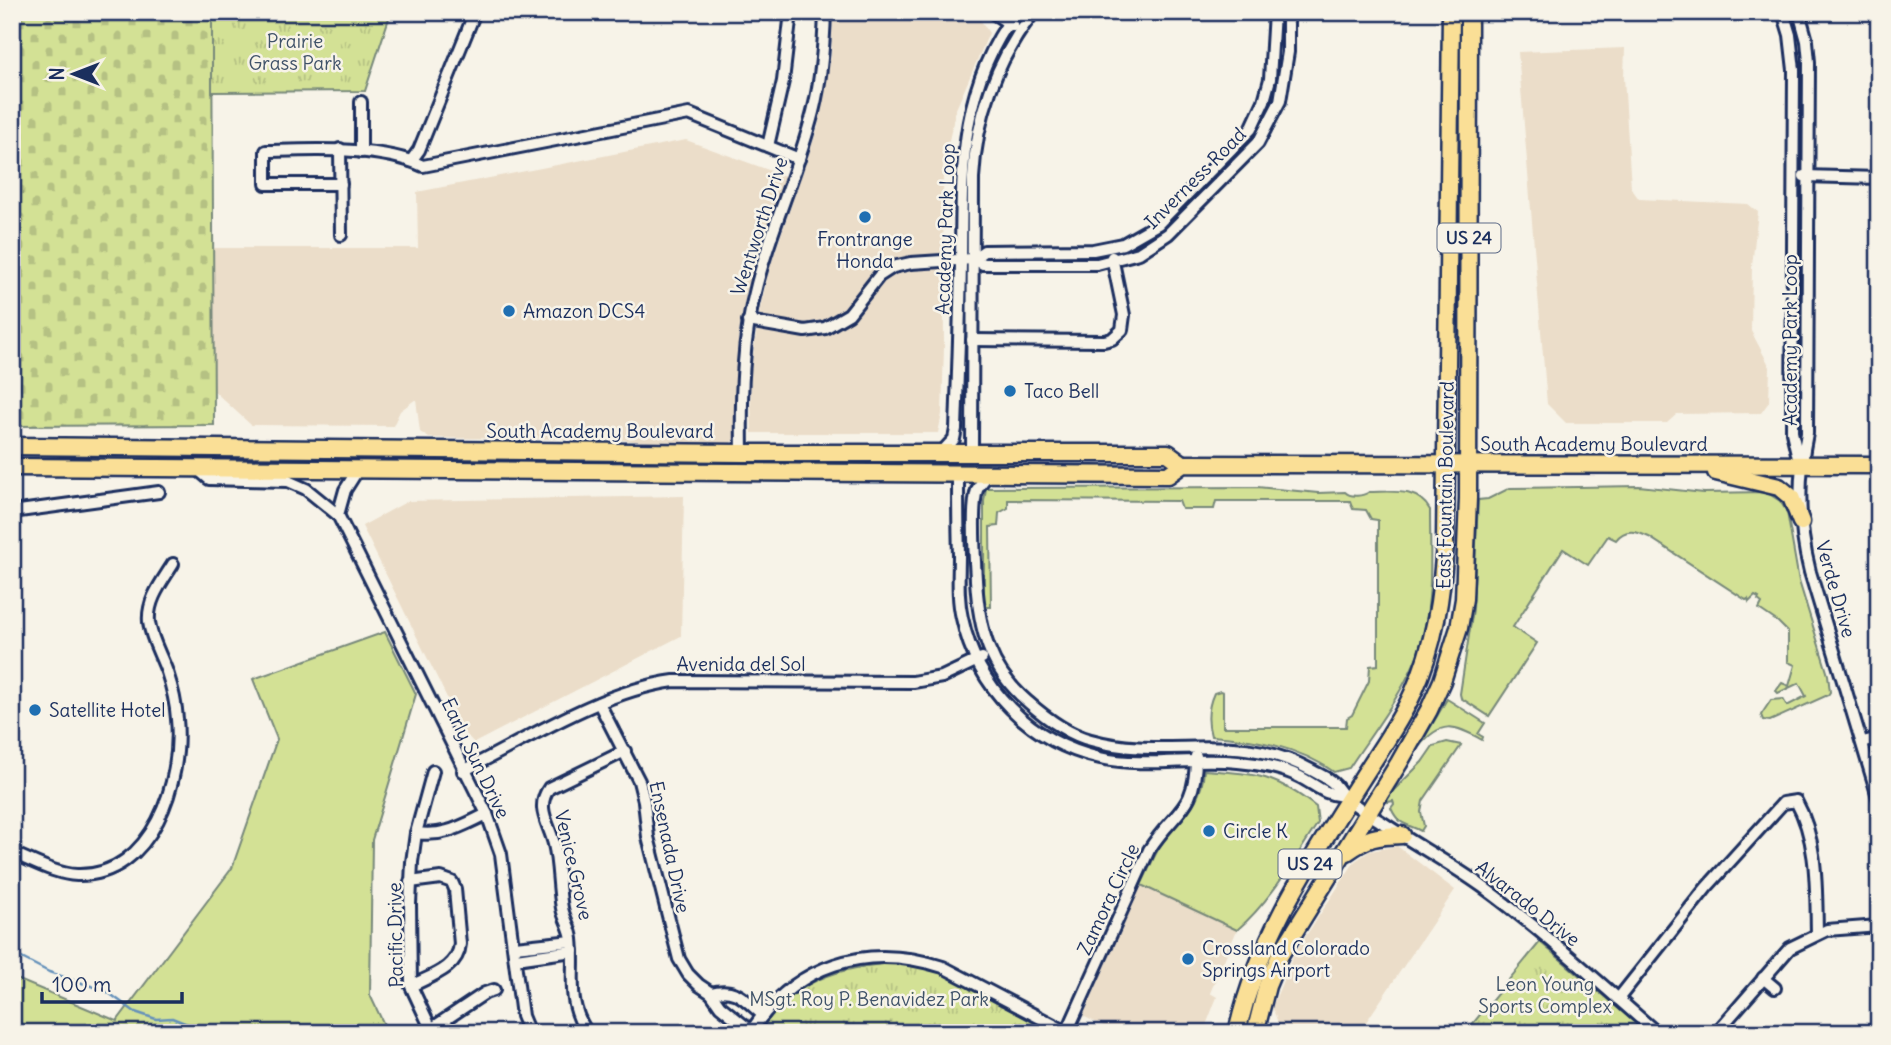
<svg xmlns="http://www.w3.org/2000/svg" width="1891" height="1045" font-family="Delius,sans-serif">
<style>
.built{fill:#ebddc9}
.green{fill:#d3e195;stroke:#77887a;stroke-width:2}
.cemetery{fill:url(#cemetery-stones);stroke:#77887a;stroke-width:2}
.park{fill:url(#park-tufts);stroke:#77887a;stroke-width:2}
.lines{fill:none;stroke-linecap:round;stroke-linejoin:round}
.stream{stroke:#6591ba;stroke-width:2.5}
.minor-casing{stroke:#1b2f5e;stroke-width:16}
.highway-casing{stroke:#1b2f5e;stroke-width:21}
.minor{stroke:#f7f3e8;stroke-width:10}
.highway{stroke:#fadf96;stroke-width:16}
.poi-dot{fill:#1f6fb2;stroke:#f7f3e8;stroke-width:2.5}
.labels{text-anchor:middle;stroke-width:5;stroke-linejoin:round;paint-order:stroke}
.shield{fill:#f7f3e8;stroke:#5d6a87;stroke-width:2}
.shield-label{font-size:18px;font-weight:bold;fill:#1b2f5e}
.park-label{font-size:19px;fill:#405369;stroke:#f7f3e8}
.street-label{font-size:19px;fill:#1b2f5e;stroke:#f7f3e8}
.poi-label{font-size:19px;fill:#1b2f5e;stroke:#f7f3e8;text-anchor:start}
</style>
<defs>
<pattern id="cemetery-stones" width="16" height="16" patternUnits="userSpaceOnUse" patternTransform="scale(1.75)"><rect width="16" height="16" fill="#d3e195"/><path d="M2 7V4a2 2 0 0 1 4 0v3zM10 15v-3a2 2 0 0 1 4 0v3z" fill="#b5c183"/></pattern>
<pattern id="park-tufts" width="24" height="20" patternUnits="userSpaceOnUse" patternTransform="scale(1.75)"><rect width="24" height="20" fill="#d3e195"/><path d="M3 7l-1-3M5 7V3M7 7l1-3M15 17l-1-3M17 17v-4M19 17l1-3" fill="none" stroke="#b5c183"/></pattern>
</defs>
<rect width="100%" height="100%" fill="#f7f3e8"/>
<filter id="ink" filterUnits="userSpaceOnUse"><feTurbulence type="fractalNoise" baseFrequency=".0143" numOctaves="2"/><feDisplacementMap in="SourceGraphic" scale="14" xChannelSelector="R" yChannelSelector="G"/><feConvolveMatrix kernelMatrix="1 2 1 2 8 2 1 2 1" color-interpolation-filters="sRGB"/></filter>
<g filter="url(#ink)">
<!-- built -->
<g class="built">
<polygon points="833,12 971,12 978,16 989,33 956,109 943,167 944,347 942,414 938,433 752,433 750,375 760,308 770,267 818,127 831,55"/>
<polygon points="1625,48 1624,77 1631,188 1639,199 1748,204 1758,212 1752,266 1751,331 1770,367 1769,402 1761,413 1677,414 1667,423 1566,423 1547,404 1518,52"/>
<polygon points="686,140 785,176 760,247 746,295 739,334 735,383 734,440 728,445 680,445 612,439 429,438 420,432 416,399 400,411 393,426 251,425 214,391 214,248 418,248 417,192"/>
<polygon points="684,496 681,636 474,743 464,732 362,526 408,501"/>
<polygon points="1397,846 1455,890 1360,1031 1282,1033 1272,1007 1294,954 1355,861 1370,851"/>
<polygon points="1141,885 1237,930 1210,993 1217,997 1203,1033 1117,1033 1083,1016"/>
</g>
<!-- green -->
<g class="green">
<path d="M1639,486l65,7 62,-1 14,9 7,11 12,69 29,94 2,17 -2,3 -58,26 -7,-1 -2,-5 10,-15 12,-1 4,7 19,-10 -7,-13 -21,10 -2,-2 6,-8 7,3 6,-21 -7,-3v-30l-10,-10 -19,-13 3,-6 -4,-3 1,-2 -4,-2 -6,6 -1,-3 -2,1 -97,-63c-13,-6 -24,-9 -33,3l-8,-4 -20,29 -25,-16 -50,78 24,16 -48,73 -28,-18 -1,-4 13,-85 5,-109 10,-1 22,-11z"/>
<path d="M1257,487l61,6 27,-1c6,6 18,4 24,0 23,0 48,-5 61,18 0,48 4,97 -12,143 -13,38 -47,81 -69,115l-15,4c-37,-26 -79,-33 -123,-36 -4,-14 -3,-30 3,-43l6,-2 3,1v35h123l1,-9 5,-3 17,-34 1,-15 8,-1v-145l-7,-1 -5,-9 -13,-1 -3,-8h-134l-2,8h-32l-3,-8 -171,-1v8l-9,5 -1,13 -8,1 1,80h-7v-106l2,-13z"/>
<polygon points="385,632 416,694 372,840 370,995 388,1033 12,1033 12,977 117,1021 232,868 277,739 253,679"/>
<path d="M1447,699l38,24 -7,11 5,3 -1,3c-28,-16 -42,-20 -63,7z"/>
<path d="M1447,742l14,3 -1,2 -37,54 -2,11 3,14 -3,5c-15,-8 -22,-5 -30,-23l3,-4 -1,-3 -5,1 -2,-4 36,-36 11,-16z"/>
<path d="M1204,770c52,4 70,4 112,37l2,16c-24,36 -47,78 -81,107l-96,-45c7,-13 12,-28 20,-40 19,-27 41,-39 43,-75z"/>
</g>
<!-- cemetery -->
<polygon class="cemetery" points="12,12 212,12 214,425 12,426"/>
<!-- park -->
<g class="park">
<polygon points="212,12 391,12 365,91 212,92"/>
<polygon points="1540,942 1647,1033 1465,1033"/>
<path d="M897,963l35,6 16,7 105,57h-297c33,-51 84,-67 141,-70z"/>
</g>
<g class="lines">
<!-- stream -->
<polyline class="stream" points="12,953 49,972 106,991 135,1012 156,1019 172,1018 210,1033"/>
<defs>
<g id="minor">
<polyline points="992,12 1013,26"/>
<polyline points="1783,12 1790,35 1794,70 1792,432 1799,462"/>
<path d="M1799,12l8,29 2,21 -2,371c-10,48 -9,92 3,139l69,228"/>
<polyline points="361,102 361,152"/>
<polyline points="768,146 783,81 791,12"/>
<polyline points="340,149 341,235"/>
<polyline points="411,161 419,150 475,12"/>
<polyline points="1804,176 1879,178"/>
<path d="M341,184h-75v-33c47,-1 114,-5 157,15l266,-52 110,45"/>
<polyline points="973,259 984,251 1093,250 1123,244 1158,224 1251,129 1264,101 1270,79 1274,12"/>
<polyline points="748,321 805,331 825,328 849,314 879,276 893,267 911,263 973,259 983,264 1097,264 1139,253 1168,234 1258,143 1280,101 1288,52 1288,12"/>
<polyline points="972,340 1104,341 1112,339 1122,330 1124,315 1112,257"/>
<path d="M972,452l1,-274c3,-60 23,-118 61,-166"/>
<path d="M742,453c-1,-57 0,-113 15,-169 15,-58 41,-113 56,-172 8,-32 11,-66 12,-100"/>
<path d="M941,453l13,-14 2,-10c2,-55 4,-111 5,-166 1,-90 -3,-174 55,-251"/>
<polyline points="196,468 209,479 288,481 306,489 338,515 487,814 501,854 522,1016 529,1033"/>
<path d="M990,473c-5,6 -10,10 -13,17 -6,18 -2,69 -1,90 3,49 13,89 52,122 18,16 39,32 63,38 77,22 144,-13 222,31 7,4 17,8 22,14 4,4 6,9 10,12 11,9 23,17 35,24 34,23 70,42 103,66 60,44 117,96 174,146"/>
<path d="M958,474c0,27 0,54 1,80 0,22 -2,43 3,64 15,70 68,124 138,140 45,10 93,-1 138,4 21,2 43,5 62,15 17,9 23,17 43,19"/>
<polyline points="12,512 159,492"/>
<polyline points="338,515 345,490 357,471"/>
<polyline points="599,703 639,781 644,801 648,837 679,959 688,974 699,985 711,993 720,1006 751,1031"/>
<polyline points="1863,742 1879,738"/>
<path d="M463,771c66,-33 139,-80 211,-90l239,1 29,-5 40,-19"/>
<path d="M416,833c29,4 45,-7 71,-19"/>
<path d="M12,853c21,8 43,21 65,22 76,2 106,-95 100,-156 -1,-16 -5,-32 -10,-47 -6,-17 -16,-33 -18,-50 -2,-22 13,-40 24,-58"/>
<path d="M410,882l31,-4 11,4 3,7 5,55c-2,25 -30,32 -49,42"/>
<polyline points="515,947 572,941"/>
<polyline points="516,959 573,951"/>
<polyline points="1763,978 1775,988"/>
<path d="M711,993c25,-7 34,7 52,22"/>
<path d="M1618,999l88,-111 77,-85 13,-2c22,39 20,88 21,132"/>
<polyline points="431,1029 485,993 494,990"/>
<path d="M1067,1032l82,-182c26,-41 47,-38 47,-94"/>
<polyline points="433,1033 411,986 410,904 412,862 416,833 433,771"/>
<path d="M587,1033c-22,-35 -11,-57 -15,-94 -1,-11 -8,-20 -10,-31 -4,-21 -3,-43 -8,-64 -5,-21 -19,-36 -5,-56l76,-37"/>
<path d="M750,1033c45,-69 116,-91 193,-66l126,66"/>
<polyline points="1716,1033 1790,948 1827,930 1879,926"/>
</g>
<g id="highway">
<polyline points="12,446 742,453 1168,453 1183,464"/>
<polyline points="12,467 1168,475 1183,464 1879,465"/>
<polyline points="1716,472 1779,487 1791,497 1801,522"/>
<path d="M1347,852c21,-15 29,-16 55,-17"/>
<path d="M1237,1033c20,-93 74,-174 124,-253 18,-29 38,-56 52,-87 22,-48 29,-99 32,-151l6,-530"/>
<polyline points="1255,1033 1267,986 1280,955 1399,763 1429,710 1442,681 1459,628 1464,599 1468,498 1469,12"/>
</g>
</defs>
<!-- minor casing -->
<use href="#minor" class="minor-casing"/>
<!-- highway casing -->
<use href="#highway" class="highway-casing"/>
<!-- minor -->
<use href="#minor" class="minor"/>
<!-- highway -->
<use href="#highway" class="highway"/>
</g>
</g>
<!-- markers -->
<g class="poi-dot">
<circle cx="865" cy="217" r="7"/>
<circle cx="509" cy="311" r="7"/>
<circle cx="1010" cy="391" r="7"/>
<circle cx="35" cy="710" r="7"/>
<circle cx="1209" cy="831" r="7"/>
<circle cx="1188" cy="959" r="7"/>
</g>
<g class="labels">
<!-- shield labels -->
<g class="shield">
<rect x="1437.5" y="223.5" width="63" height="29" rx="5"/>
<rect x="1278.5" y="849.5" width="63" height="29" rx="5"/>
</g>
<g class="shield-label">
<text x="1469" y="244">US 24</text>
<text x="1310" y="870">US 24</text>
</g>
<!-- park labels -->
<g class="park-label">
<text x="295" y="48">Prairie<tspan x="295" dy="22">Grass Park</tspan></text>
<text x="1545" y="991">Leon Young<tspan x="1545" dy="22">Sports Complex</tspan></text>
<text x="869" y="1006">MSgt. Roy P. Benavidez Park</text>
</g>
<!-- street labels -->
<g class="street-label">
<text transform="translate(1195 178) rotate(-45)" y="7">Inverness Road</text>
<text transform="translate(759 226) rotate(-72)" y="7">Wentworth Drive</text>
<text transform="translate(945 229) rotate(-88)" y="7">Academy Park Loop</text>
<text transform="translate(1790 340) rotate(-90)" y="7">Academy Park Loop</text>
<text x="600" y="438">South Academy Boulevard</text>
<text x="1594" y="451">South Academy Boulevard</text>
<text transform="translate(1445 485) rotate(-89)" y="7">East Fountain Boulevard</text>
<text transform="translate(1836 589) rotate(74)" y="7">Verde Drive</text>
<text x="741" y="671">Avenida del Sol</text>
<text transform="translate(476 758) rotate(64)" y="7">Early Sun Drive</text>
<text transform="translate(670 847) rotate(78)" y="7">Ensenada Drive</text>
<text transform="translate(574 865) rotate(77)" y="7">Venice Grove</text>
<text transform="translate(1108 899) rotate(-65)" y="7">Zamora Circle</text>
<text transform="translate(1528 903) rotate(38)" y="7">Alvarado Drive</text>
<text transform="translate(395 935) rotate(-91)" y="7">Pacific Drive</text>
</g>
<!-- poi labels -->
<g class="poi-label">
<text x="865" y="246" text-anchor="middle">Frontrange<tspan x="865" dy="22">Honda</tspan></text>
<text x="523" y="318">Amazon DCS4</text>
<text x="1024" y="398">Taco Bell</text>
<text x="49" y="717">Satellite Hotel</text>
<text x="1223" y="838">Circle K</text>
<text x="1202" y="955">Crossland Colorado<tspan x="1202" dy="22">Springs Airport</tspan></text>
</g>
</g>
<!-- margin -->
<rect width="1891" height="1045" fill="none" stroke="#f7f3e8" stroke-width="42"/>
<rect x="21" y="21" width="1849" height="1003" fill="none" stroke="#1b2f5e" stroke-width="2.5" filter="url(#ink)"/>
<!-- north arrow -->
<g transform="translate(74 74) rotate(270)" stroke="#f7f3e8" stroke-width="5" paint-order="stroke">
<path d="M0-5L12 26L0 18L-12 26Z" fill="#1b2f5e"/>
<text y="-10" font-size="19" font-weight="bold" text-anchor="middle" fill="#1b2f5e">N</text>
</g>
<!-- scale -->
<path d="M42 992v10h140v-10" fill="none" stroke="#1b2f5e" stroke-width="3.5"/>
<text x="52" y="992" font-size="21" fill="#1b2f5e" stroke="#f7f3e8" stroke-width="5" paint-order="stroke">100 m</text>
</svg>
